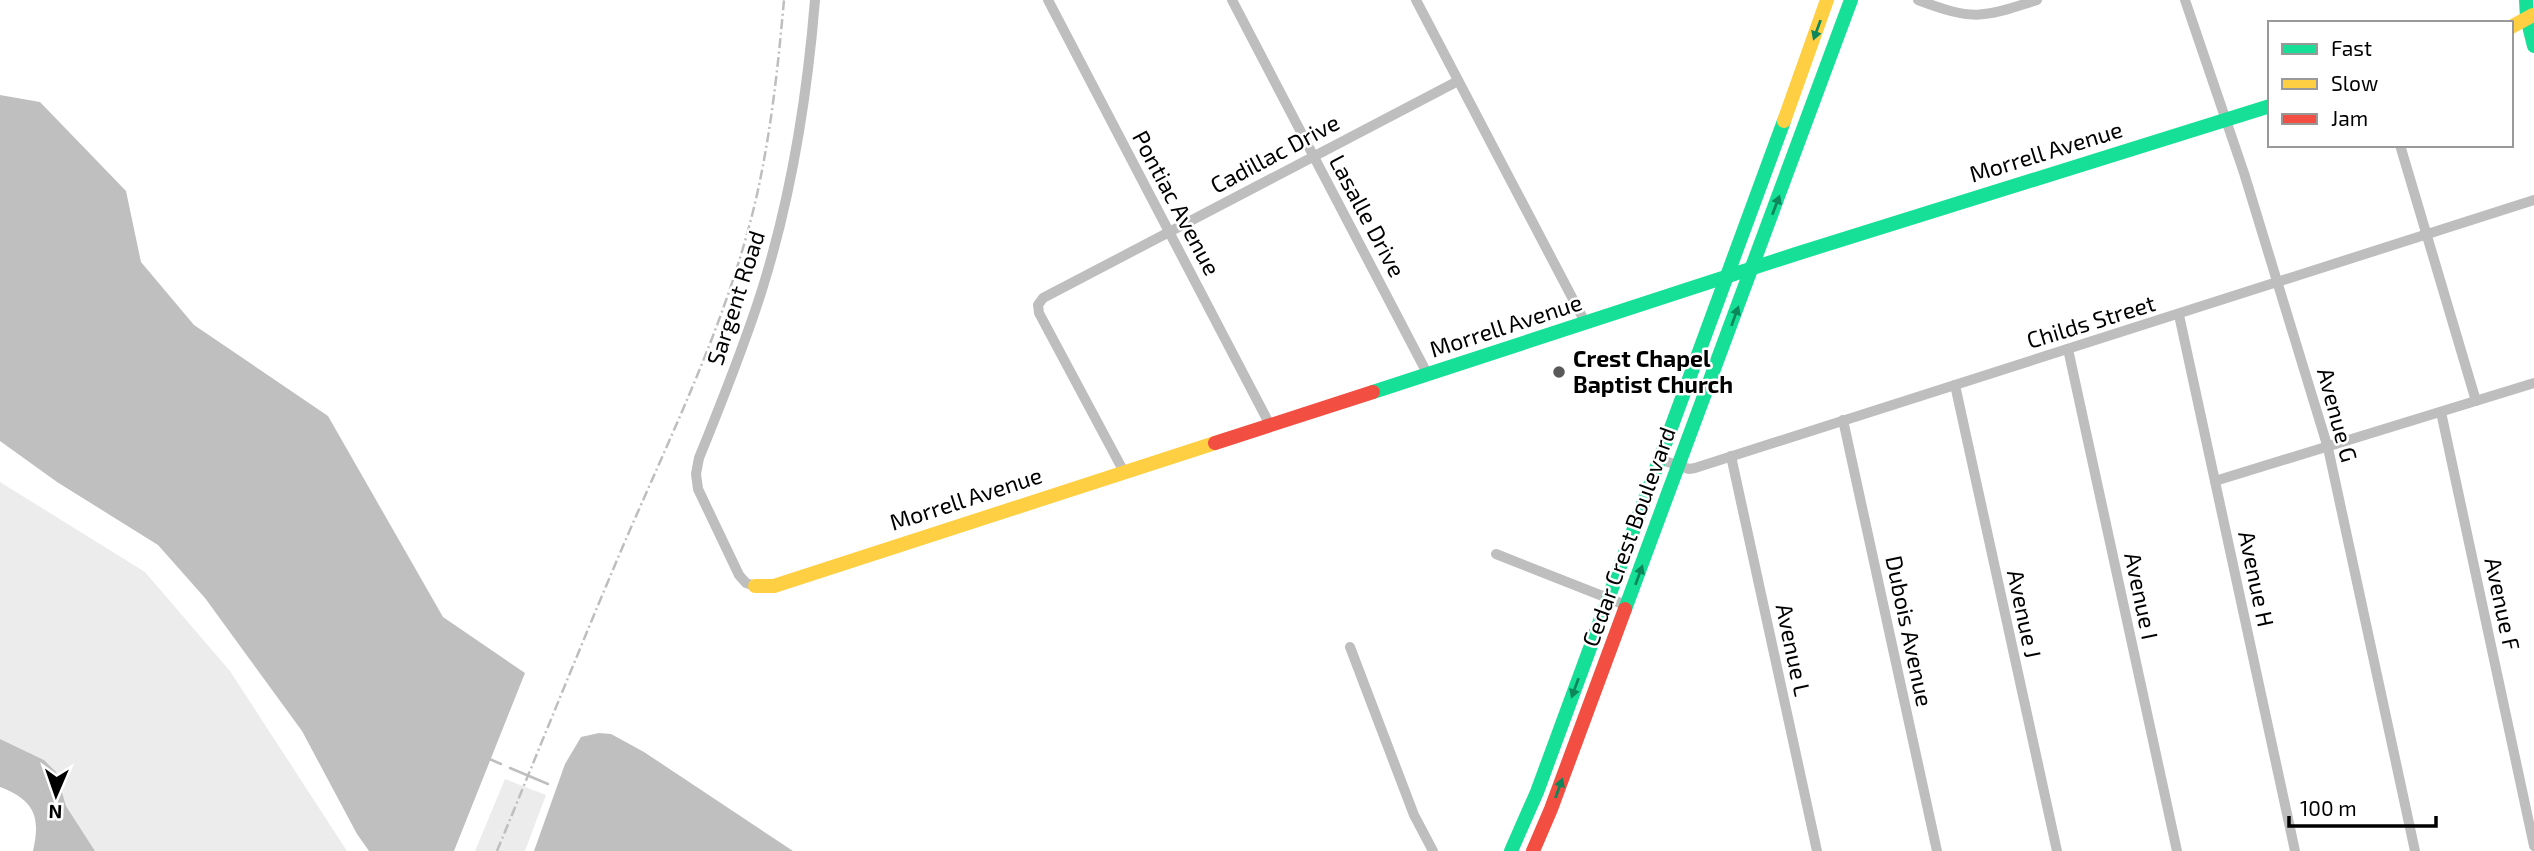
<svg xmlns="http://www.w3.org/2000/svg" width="2534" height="851" font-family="'Exo 2',sans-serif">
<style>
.green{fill:#ececec}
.water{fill:#bfbfbf}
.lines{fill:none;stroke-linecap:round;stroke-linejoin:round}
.stream{stroke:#bfbfbf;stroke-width:2.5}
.street{stroke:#bebebe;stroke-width:10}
.fast{stroke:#16e098;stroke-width:14}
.slow{stroke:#ffcf43;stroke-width:14}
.jam{stroke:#f24e42;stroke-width:14}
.rail{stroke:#bebebe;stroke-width:2.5;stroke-dasharray:10 3.5 2 3.5;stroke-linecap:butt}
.oneway{fill:#0d865b}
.poi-dot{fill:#595959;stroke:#fff;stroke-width:2.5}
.labels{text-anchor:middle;stroke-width:5;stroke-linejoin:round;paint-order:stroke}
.street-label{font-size:23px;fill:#000;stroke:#fff}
.poi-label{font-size:23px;font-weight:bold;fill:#000;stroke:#fff;text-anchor:start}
</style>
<rect width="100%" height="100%" fill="#fff"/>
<!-- green -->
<g class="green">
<polygon points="0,482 145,572 230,671 347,851 95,851 66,806 55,772 44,760 0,739"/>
<polygon points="505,779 546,795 525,851 475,851"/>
</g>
<!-- water -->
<g class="water">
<polygon points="0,95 40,102 126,191 141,262 194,325 328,416 443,617 525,673 454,851 369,851 357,834 302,731 205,598 158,545 57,482 0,441"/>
<polygon points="599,733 611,734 644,752 793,851 534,851 565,764 581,737"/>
<path d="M0,739l44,21 12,12 10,34 29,45h-62c8,-35 1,-51 -33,-64z"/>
</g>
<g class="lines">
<!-- stream -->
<g class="stream">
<polyline points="487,758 501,764"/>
<polyline points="510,768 548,784"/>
</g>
<!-- street -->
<g class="street">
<polyline points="1048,0 1270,425"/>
<polyline points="1232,0 1428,375"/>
<polyline points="1416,0 1586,324"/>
<path d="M1918,0c56,21 63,18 119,0"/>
<polyline points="2185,0 2244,173 2328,448 2415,851"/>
<polyline points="2400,145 2476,401"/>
<polyline points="2179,315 2295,851"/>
<polyline points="2068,349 2177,851"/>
<polyline points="1955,385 2057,851"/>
<polyline points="2441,412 2534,846"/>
<polyline points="1843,420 1937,851"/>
<polyline points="1731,456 1817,851"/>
<polyline points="1659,459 1689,469 1695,468 2534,200"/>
<polyline points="1124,472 1039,313 1038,305 1043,298 1458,81"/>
<polyline points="2215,481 2534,383"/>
<polyline points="1496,554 1628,606"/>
<path d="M755,586l-9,-3 -7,-8 -41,-86 -2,-15 3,-16c22,-54 44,-109 62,-165 30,-95 46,-194 54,-293"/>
<polyline points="1350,647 1414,815 1433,851"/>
</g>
<!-- fast -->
<g class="fast">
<polyline points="2526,0 2527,18 2534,46"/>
<polyline points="1373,392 1796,254 2270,106"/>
<polyline points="1625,609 1851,0"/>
<polyline points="1511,851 1537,792 1784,121"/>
</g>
<!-- slow -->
<g class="slow">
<polyline points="2511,27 2533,15"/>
<polyline points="1784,121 1827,0"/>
<polyline points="755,586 774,586 1215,443"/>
</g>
<!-- jam -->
<g class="jam">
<polyline points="1215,443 1373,392"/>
<polyline points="1533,851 1551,809 1625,609"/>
</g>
<!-- rail -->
<path class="rail" d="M497,851c41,-99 81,-199 123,-298 50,-117 107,-230 136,-354 15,-66 22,-132 28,-199"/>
</g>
<!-- one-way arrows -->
<defs><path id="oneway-solid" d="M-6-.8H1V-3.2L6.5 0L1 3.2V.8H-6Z" transform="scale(1.75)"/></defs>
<g class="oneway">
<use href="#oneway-solid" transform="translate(1817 30) rotate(110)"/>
<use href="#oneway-solid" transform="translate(1776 205) rotate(-69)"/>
<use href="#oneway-solid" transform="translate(1735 316) rotate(-70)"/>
<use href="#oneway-solid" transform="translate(1639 575) rotate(-70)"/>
<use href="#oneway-solid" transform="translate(1575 688) rotate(110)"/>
<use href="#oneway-solid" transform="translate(1559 788) rotate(-70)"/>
</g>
<!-- markers -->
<circle class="poi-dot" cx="1559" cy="372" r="7"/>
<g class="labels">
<!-- street labels -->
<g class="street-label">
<text transform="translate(2046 152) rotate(-17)" y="8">Morrell Avenue</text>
<text transform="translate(1275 154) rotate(-28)" y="8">Cadillac Drive</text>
<text transform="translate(1176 203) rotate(62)" y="8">Pontiac Avenue</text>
<text transform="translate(1367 216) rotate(62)" y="8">Lasalle Drive</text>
<text transform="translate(736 298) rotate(-72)" y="8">Sargent Road</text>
<text transform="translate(2091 322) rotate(-17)" y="8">Childs Street</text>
<text transform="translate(1506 326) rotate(-18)" y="8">Morrell Avenue</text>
<text transform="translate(2337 415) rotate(75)" y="8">Avenue G</text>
<text transform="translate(966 499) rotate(-18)" y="8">Morrell Avenue</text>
<text transform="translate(1629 537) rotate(-70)" y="8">Cedar Crest Boulevard</text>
<text transform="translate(2256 579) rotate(78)" y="8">Avenue H</text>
<text transform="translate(2141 596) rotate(78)" y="8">Avenue I</text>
<text transform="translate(2502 604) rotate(78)" y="8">Avenue F</text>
<text transform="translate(2024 614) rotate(78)" y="8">Avenue J</text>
<text transform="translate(1909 631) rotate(78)" y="8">Dubois Avenue</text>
<text transform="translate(1793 650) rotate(78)" y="8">Avenue L</text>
</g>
<!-- poi labels -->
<g class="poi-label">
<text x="1573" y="367">Crest Chapel<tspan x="1573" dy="26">Baptist Church</tspan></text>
</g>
</g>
<!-- legend -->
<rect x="2268" y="21" width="245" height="126" fill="#ffffff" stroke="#999999" stroke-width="2"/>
<rect x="2282" y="44" width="35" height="10" fill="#16e098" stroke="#999999" stroke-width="2"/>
<text x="2331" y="56" font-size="21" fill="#000000">Fast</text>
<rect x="2282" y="79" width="35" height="10" fill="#ffcf43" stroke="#999999" stroke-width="2"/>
<text x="2331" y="91" font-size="21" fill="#000000">Slow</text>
<rect x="2282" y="114" width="35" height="10" fill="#f24e42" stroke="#999999" stroke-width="2"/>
<text x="2331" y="126" font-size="21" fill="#000000">Jam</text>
<!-- north arrow -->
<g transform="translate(56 795) rotate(182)" stroke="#ffffff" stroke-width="5" paint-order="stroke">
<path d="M0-5L12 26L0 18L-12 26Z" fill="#000000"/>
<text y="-10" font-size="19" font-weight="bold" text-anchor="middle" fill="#000000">N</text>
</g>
<!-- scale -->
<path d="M2289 816v10h147v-10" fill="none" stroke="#000000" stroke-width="3.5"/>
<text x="2300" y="816" font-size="21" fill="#000000" stroke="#ffffff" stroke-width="5" paint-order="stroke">100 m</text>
</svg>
